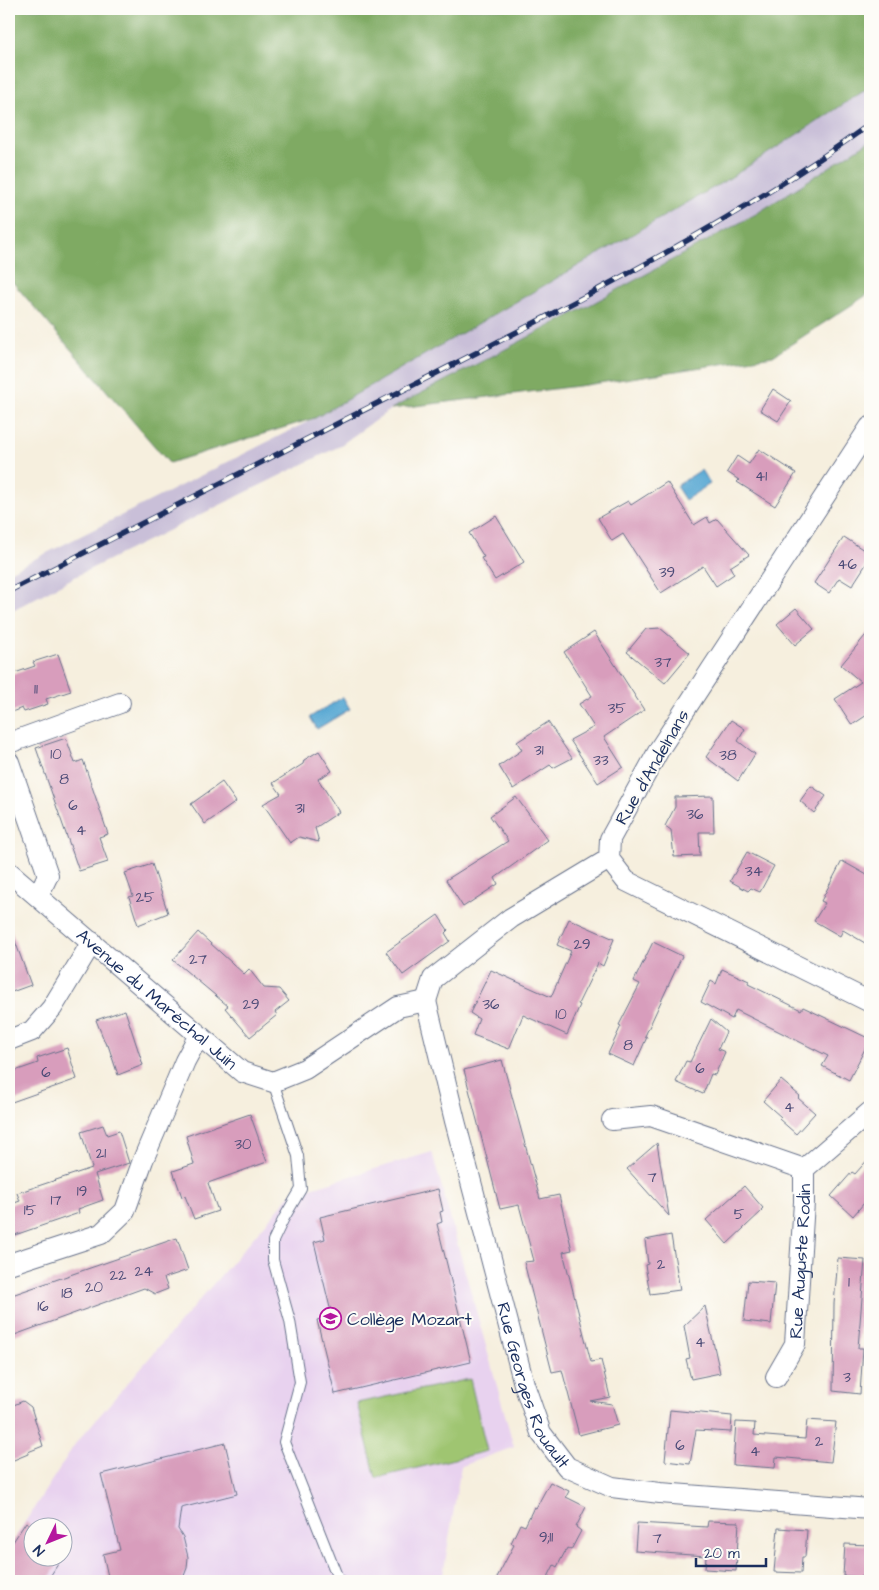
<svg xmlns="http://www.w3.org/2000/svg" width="879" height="1590" font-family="'Architects Daughter',sans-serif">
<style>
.built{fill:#e8d2ef;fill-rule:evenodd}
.industrial{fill:#c9bfd8}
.green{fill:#9fc571;stroke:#5d7a68}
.forest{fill:#7faa63;stroke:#4d6c60}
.water{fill:#59a8d3;stroke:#3a6c98}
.building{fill:#d89dbc}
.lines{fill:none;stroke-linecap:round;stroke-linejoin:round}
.service-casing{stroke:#68728b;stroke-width:12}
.minor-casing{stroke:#68728b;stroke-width:22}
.service{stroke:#fff;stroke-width:10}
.minor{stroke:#fff;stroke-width:20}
.rail-casing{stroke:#1b2f5e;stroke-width:5.5}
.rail{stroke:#fdfcf7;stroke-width:4;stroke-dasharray:11;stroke-linecap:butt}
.labels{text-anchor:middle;stroke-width:4;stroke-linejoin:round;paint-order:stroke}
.number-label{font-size:15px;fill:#4a4a76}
.street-label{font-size:18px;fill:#1b2f5e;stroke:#fdfcf7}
.poi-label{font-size:18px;fill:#1b2f5e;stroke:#fdfcf7;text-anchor:start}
</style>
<rect width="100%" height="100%" fill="#fdfcf7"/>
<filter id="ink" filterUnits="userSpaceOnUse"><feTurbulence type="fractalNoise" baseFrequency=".02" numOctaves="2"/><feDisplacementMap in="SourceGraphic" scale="10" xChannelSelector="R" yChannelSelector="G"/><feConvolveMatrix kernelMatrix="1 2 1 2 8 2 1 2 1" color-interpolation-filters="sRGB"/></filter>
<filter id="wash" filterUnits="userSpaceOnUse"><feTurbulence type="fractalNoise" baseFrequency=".0096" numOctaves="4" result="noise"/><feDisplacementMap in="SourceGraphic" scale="20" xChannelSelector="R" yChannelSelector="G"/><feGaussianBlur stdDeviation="1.12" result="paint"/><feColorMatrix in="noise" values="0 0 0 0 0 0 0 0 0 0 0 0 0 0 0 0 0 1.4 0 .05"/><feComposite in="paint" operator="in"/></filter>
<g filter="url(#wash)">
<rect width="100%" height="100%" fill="#f6efde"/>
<!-- built -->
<path class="built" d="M432,1152l82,295 -53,19 -19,115h-433v-34l66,-103 216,-250zM32,1528h30v30h-30z"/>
<!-- industrial -->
<polygon class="industrial" points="870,87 870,141 756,214 588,306 391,409 338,447 86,571 9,612 9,572 315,418 730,178"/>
<!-- green -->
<polygon class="green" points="470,1379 487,1451 376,1478 357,1403"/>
<!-- forest -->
<g class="forest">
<polygon points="9,9 870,9 870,87 730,178 315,418 169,463 9,278"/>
<polygon points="870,141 870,293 773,356 586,385 391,409 588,306 756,214"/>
</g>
<!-- water -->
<g class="water">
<polygon points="701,470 710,484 685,500 676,486"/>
<polygon points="343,697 350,709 317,729 310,717"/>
</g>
<g id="blocks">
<!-- building -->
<g class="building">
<polygon points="773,389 791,401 778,421 760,410"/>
<polygon points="759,449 796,473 775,506 737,482 739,480 727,472 737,456 749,464"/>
<polygon points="667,482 694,525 707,517 710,523 717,519 749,555 730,567 734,574 716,586 703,566 661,593 623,534 612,541 598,518 628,501 631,505"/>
<polygon points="496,516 524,562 495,580 481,558 484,557 469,533"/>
<polygon points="844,537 870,554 870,558 852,586 839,578 829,593 814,583"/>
<polygon points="796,608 814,629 795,645 777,624"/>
<polygon points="660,628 690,653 665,683 627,652 646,629"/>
<polygon points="870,630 870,713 852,725 835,699 861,682 841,665"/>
<polygon points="594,632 644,710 604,737 623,767 598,783 570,740 594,727 579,704 592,696 564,652"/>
<polygon points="58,654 71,691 46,699 48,704 24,712 22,708 9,713 9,675 35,666 33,662"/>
<polygon points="731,720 745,729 738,741 755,754 738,781 706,757"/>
<polygon points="548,722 572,758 553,768 550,765 513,789 499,766 522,750 517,742"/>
<polygon points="66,738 75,763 83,760 108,834 99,837 108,862 79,871 36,748"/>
<polygon points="319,751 332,771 318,779 339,812 315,828 319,842 299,837 290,843 263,804 281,794 273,783 303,764 304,760"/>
<polygon points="222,782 236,802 205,824 191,804"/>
<polygon points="811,786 826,796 814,813 800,801"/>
<polygon points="713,796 714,832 699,832 700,856 674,857 671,830 665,826 675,807 675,797"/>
<polygon points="516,797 548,840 495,878 498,884 463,907 446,880 508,841 490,816"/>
<polygon points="747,852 774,866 760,892 751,888 748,891 730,881"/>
<polygon points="842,861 867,875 870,885 870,946 843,930 840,936 814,921 825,903 821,901"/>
<polygon points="152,864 168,913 138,925 129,897 133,896 125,873"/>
<polygon points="438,915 448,930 445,933 450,941 403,975 386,952"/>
<polygon points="569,919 614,939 603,966 598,963 578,1004 580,1005 567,1035 523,1015 509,1049 473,1035 479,1019 470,1013 491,970 551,997 571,951 557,945"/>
<polygon points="9,930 11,930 31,985 9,993"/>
<polygon points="198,932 244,974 249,969 264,988 279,989 289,1001 275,1012 277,1015 250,1037 225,1008 228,1006 173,960"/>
<polygon points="653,942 682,956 645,1036 647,1037 634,1066 608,1054 621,1026 619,1025 640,984 634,981"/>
<polygon points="722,969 749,981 748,984 801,1010 803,1007 870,1039 849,1080 822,1066 828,1056 736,1010 732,1019 701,1002 711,981 716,984"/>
<polygon points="125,1010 143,1065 118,1075 108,1045 106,1045 96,1020"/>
<polygon points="711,1019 726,1032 718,1049 725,1052 715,1075 711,1074 703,1094 676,1082 686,1061 690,1062"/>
<polygon points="67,1048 77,1079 9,1103 9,1073 38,1063 37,1058"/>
<polygon points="502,1060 540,1199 559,1195 572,1250 563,1252 591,1362 601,1360 610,1397 590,1401 612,1404 618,1425 579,1435 562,1370 552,1372 524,1262 534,1261 519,1205 500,1209 464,1070"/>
<polygon points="781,1080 800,1096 798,1098 815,1113 796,1134 779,1119 781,1117 763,1101"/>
<polygon points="250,1114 267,1162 208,1183 218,1211 194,1219 185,1196 182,1197 173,1171 194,1164 186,1136"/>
<polygon points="103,1125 107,1135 119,1131 129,1163 95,1174 103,1200 78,1209 79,1213 9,1237 9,1205 20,1201 17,1193 92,1168 81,1132"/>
<polygon points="657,1143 669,1216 627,1169"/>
<polygon points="870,1157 870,1196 853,1216 831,1196 852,1172 855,1174"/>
<polygon points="744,1186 763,1208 761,1210 762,1211 727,1244 706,1220"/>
<polygon points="438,1189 443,1211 440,1212 442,1222 437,1224 471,1362 335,1394 317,1320 332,1316 314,1242 325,1239 320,1217"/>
<polygon points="671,1235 680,1290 650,1294 645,1265 648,1264 645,1240"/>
<polygon points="177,1238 188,1270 164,1278 168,1289 155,1294 144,1288 9,1337 9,1296"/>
<polygon points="838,1258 865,1260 858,1348 863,1348 860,1394 833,1391 834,1304"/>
<polygon points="748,1281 775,1283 771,1324 744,1321"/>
<polygon points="705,1306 720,1373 691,1379 686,1359 690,1358 684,1326"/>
<polygon points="23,1401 31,1407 43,1446 28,1452 28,1454 9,1462 9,1407"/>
<polygon points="670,1410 732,1416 731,1432 696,1430 690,1464 665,1461"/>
<polygon points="807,1420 836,1422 831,1462 776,1457 775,1468 733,1465 736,1422 755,1423 754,1435 805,1439"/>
<polygon points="225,1443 237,1494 181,1508 178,1529 183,1537 188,1557 187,1568 182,1581 109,1581 103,1554 120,1550 101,1474"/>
<polygon points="550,1482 569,1491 566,1497 586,1507 576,1527 581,1531 571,1550 567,1548 557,1567 554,1565 546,1581 495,1581 514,1545 511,1543 520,1524 525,1526 534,1507 536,1508"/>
<polygon points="708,1521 739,1522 736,1571 705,1569 706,1556 635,1551 637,1523 707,1527"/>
<polygon points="26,1522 34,1528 32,1528 32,1558 62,1558 47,1581 16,1581 9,1576 9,1548"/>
<polygon points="778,1528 807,1530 805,1557 802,1557 801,1573 774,1572"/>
<polygon points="845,1544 870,1545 870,1577 843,1576"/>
</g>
</g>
</g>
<g filter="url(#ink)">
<use href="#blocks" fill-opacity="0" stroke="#68728b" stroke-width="1"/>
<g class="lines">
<defs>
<polyline id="service" points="273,1082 298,1156 301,1189 284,1218 273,1241 273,1260 290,1321 300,1382 284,1442 339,1581"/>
<g id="minor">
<polyline points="870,427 660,748 610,839 609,859 626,881 870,1002"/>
<polyline points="9,743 120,703"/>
<polyline points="9,762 48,875 38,896"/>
<path id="s1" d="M9,872l233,200 31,10 32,-13 93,-62 28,-6"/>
<path id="s2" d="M426,1001l29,120 69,263 17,49 26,34 45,20 48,6 210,16"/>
<polyline points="426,1001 433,979 511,918 609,859"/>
<polyline points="9,1040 32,1031 52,1008 92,942"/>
<polyline points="612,1120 651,1116 804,1169 870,1112"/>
<polyline points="9,1264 101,1234 125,1211 143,1160 185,1061 199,1035"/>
<path id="s3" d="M776,1377l19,-33 9,-142v-33"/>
</g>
</defs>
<!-- service casing -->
<use href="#service" class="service-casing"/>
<!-- minor casing -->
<use href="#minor" class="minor-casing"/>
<!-- service -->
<use href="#service" class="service"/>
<!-- minor -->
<use href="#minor" class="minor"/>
<defs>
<path id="rail" d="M9,591c136,-69 272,-139 408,-208 155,-79 312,-157 453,-259"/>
</defs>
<!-- rail casing -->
<use href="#rail" class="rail-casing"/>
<!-- rail -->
<use href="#rail" class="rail"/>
</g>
</g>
<!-- icons -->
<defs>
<symbol id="school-ring" viewBox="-11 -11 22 22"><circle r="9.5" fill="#fdfcf7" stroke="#b5179e" stroke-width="1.5"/><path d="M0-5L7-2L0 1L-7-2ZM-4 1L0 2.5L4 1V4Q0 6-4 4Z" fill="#b5179e"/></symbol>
</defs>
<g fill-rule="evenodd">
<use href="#school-ring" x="318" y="1306" width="25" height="25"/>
</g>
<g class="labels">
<!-- number labels -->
<g class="number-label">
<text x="761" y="481">41</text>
<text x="847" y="569">46</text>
<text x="667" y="577">39</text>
<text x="663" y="667">37</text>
<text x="36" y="694">11</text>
<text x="617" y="713">35</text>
<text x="539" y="755">31</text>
<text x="56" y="759">10</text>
<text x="728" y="760">38</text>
<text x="601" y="765">33</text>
<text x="64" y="784">8</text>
<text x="73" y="810">6</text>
<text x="300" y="813">31</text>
<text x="695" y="819">36</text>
<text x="81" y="835">4</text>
<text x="754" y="876">34</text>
<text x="145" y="902">25</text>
<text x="582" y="949">29</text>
<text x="198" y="964">27</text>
<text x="251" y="1009">29</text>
<text x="491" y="1009">36</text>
<text x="561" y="1019">10</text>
<text x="628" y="1050">8</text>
<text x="700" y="1073">6</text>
<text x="46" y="1077">6</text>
<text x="789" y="1112">4</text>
<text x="243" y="1149">30</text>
<text x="101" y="1158">21</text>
<text x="652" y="1182">7</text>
<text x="82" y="1196">19</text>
<text x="56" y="1205">17</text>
<text x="30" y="1215">15</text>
<text x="739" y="1219">5</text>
<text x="661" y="1269">2</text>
<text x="144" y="1276">24</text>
<text x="118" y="1280">22</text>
<text x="849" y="1287">1</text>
<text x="94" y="1292">20</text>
<text x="67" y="1298">18</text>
<text x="43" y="1311">16</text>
<text x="700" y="1347">4</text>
<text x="847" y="1382">3</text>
<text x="819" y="1446">2</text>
<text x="680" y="1450">6</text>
<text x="755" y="1456">4</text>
<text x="546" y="1542">9;11</text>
<text x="657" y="1543">7</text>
</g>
<!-- street labels -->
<g class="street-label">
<text transform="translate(652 767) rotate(-60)" y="6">Rue d'Andelnans</text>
<text dy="6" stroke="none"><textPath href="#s1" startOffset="195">Avenue du Maréchal Juin</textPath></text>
<text dy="6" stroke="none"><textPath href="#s3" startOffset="121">Rue Auguste Rodin</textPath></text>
<text dy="6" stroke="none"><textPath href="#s2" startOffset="400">Rue Georges Rouault</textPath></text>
</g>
<!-- poi labels -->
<g class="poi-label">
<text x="347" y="1325">Collège Mozart</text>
</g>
</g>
<!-- margin -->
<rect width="879" height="1590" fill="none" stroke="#fdfcf7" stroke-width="30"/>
<!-- north arrow -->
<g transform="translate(48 1542) rotate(227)"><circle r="24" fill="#fdfcf7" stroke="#a3aaba"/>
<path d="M0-4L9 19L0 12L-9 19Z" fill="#b5179e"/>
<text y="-8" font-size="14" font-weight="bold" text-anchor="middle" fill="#1b2f5e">N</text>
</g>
<!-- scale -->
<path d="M696 1558v8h70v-8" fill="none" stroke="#1b2f5e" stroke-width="2.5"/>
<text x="704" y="1558" font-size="15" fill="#1b2f5e" stroke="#fdfcf7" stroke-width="4" paint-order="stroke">20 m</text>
</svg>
